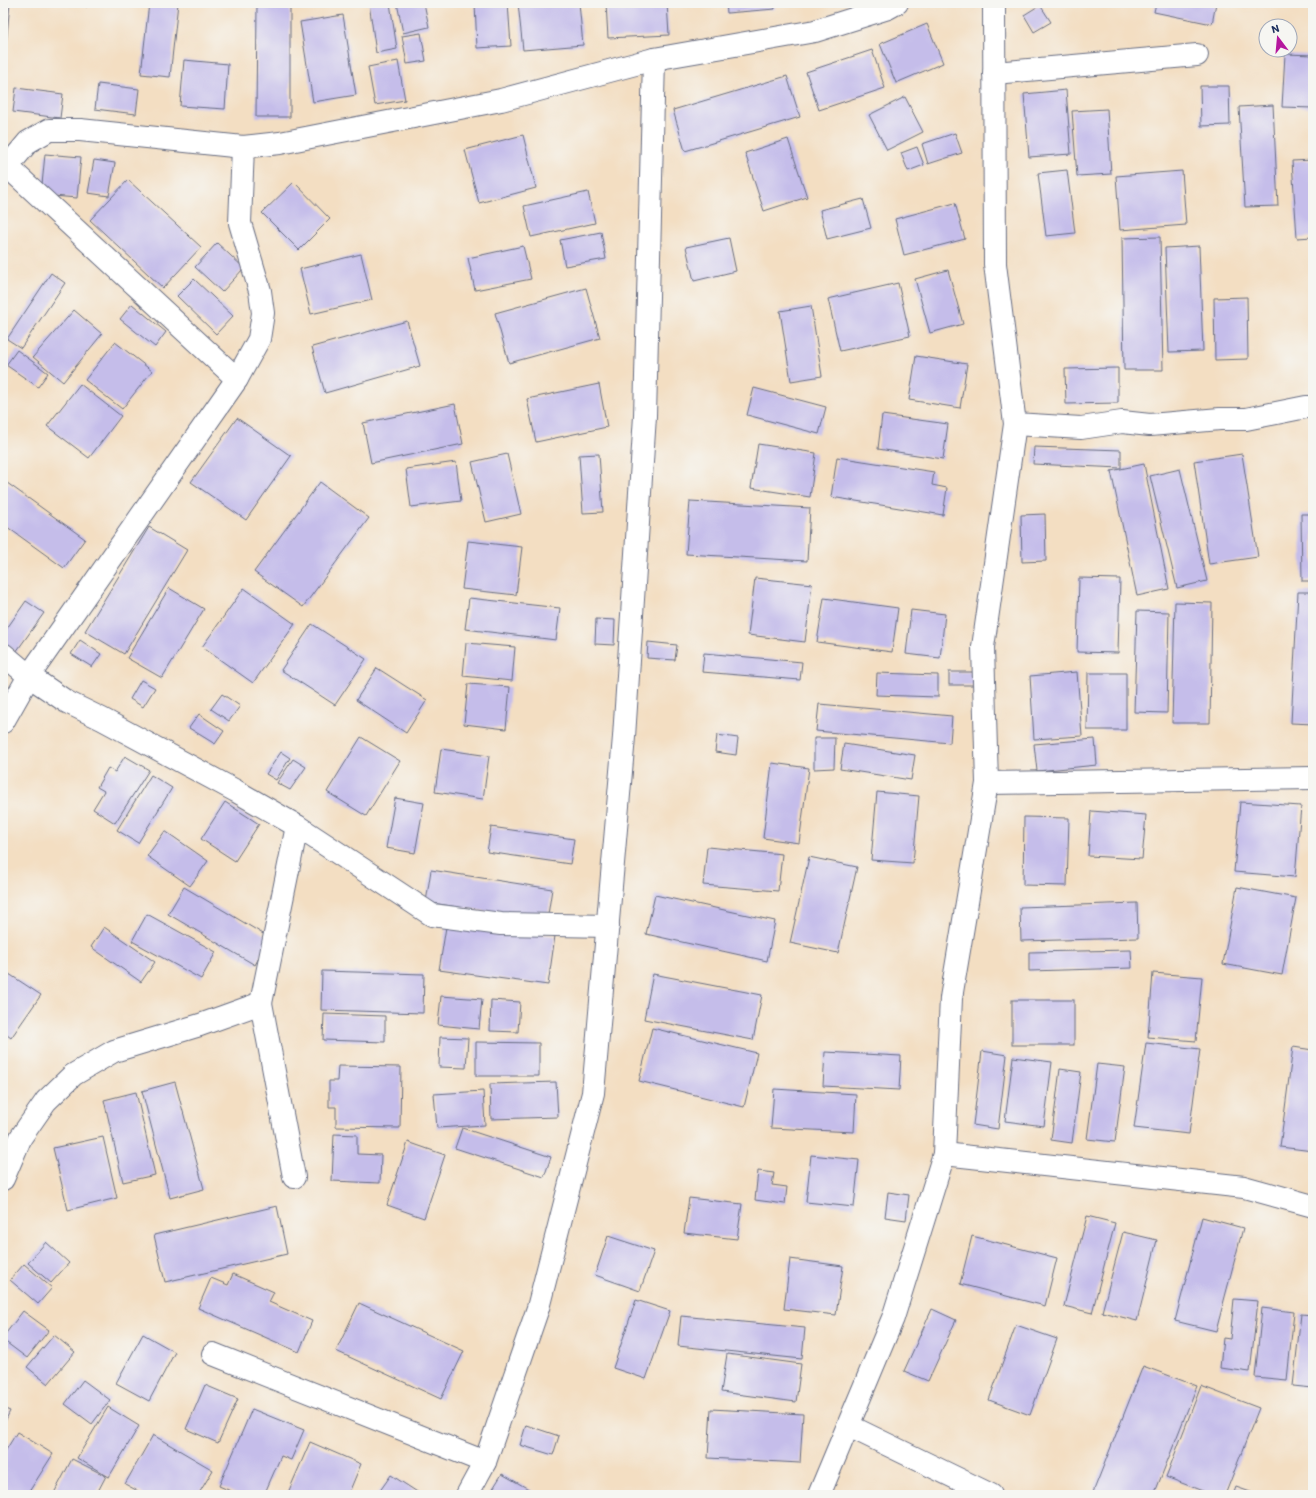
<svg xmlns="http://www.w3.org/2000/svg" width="1316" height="1498" font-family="Itim,sans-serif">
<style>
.building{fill:#c5bdea}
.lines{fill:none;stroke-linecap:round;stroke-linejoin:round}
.minor-casing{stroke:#676c81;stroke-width:24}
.minor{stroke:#fff;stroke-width:22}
</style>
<rect width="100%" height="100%" fill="#f6f6f2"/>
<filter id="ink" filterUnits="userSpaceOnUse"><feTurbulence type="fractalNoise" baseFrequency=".025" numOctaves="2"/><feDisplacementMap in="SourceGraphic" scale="8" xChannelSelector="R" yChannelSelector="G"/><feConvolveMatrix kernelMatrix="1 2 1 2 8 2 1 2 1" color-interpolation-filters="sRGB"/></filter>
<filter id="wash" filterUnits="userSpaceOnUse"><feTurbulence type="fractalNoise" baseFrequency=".012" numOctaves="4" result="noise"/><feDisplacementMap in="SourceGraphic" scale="16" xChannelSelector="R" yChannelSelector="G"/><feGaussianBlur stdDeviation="0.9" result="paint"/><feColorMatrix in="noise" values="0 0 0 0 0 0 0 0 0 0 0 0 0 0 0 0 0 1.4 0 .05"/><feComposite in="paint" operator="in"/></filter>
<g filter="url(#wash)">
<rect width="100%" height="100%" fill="#f3dec2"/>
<g id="blocks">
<!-- building -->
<g class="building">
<polygon points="3,3 10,3 4,67 3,67"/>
<polygon points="76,3 88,3 87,7"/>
<polygon points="149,3 178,3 170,77 141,74"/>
<polygon points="257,3 290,3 290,117 256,117"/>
<polygon points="369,3 390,3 397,49 376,53"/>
<polygon points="397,3 424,3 429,27 403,33"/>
<polygon points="475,3 508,3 511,46 477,48"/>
<polygon points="518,3 579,3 583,45 523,50"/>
<polygon points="606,3 667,3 669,35 608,38"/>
<polygon points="726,3 774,3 775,9 727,13"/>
<polygon points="1156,3 1216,3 1212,24 1154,12"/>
<polygon points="1040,5 1051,22 1034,32 1024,15"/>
<polygon points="343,15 356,95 313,102 300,22"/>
<polygon points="927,24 943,63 896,83 880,44"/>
<polygon points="421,33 426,61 407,64 402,36"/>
<polygon points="872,50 885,88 819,110 806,72"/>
<polygon points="1285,54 1313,55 1313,108 1282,107"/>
<polygon points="184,60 228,64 225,109 180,106"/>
<polygon points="398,61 405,100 375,105 368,67"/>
<polygon points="787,76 800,117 685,151 673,110"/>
<polygon points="98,84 139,89 136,114 95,109"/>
<polygon points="1200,86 1229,86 1230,125 1201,126"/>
<polygon points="16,88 63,94 60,118 13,112"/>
<polygon points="1066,90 1071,154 1029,157 1024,94"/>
<polygon points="905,97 923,132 887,150 869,115"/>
<polygon points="1273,105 1278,206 1245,207 1239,107"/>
<polygon points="1107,109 1111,174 1077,176 1072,111"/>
<polygon points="955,133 962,153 928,164 922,144"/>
<polygon points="523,135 536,188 479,203 465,150"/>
<polygon points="788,139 807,197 764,211 745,153"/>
<polygon points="917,147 924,165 908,171 901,153"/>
<polygon points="45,154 81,157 77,198 41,195"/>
<polygon points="94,160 115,163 109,196 88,193"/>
<polygon points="1313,160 1313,237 1297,238 1292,161"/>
<polygon points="1067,170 1075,233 1046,236 1038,173"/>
<polygon points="1182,171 1186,225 1120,230 1116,176"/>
<polygon points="128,180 201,247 163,288 90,220"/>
<polygon points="294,182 330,219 299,250 262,213"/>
<polygon points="588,192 595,223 531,237 524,206"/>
<polygon points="863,199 871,228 827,239 820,210"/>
<polygon points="955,203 965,239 904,255 895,219"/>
<polygon points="601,232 606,259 565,266 560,240"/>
<polygon points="1160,237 1163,370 1124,370 1122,238"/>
<polygon points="729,238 736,271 694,281 686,247"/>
<polygon points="217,243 244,268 222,292 195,267"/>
<polygon points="523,246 531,279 475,290 468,258"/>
<polygon points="1199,246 1203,351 1169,352 1165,248"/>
<polygon points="361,254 372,300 311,314 300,269"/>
<polygon points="948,270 963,324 930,333 915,279"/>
<polygon points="51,273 65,283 21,348 7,339"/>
<polygon points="194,279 233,316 216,334 177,296"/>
<polygon points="898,283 910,336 840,351 828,299"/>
<polygon points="586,288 600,338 509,363 495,313"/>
<polygon points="1247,297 1248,359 1215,360 1214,298"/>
<polygon points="132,304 166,332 155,347 120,319"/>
<polygon points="811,306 822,376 791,381 780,311"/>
<polygon points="74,310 102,334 63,382 33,357"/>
<polygon points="407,321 420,366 325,393 312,347"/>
<polygon points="115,342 152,371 122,409 85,380"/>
<polygon points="17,350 48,373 38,387 6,365"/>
<polygon points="916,356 967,364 960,408 909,400"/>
<polygon points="1118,368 1118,403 1066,404 1065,369"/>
<polygon points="80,384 121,416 89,458 47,426"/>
<polygon points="599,384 607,427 536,442 527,399"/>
<polygon points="754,388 826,407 819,434 747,415"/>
<polygon points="455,404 463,444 371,463 363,423"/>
<polygon points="882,415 948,424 943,459 878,449"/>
<polygon points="237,418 291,456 246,520 191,482"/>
<polygon points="758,444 816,453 810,497 751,488"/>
<polygon points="1034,447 1121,450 1121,468 1033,464"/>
<polygon points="507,454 521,514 486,522 472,462"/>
<polygon points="599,454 603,512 583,513 579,455"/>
<polygon points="1242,454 1258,557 1209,564 1194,461"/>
<polygon points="837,457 934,472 932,485 947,488 943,515 831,497"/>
<polygon points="456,462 461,501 411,507 406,469"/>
<polygon points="1144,464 1169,589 1137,596 1111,471"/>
<polygon points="1180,469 1207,581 1177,588 1150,476"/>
<polygon points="3,480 85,539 64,568 3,524"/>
<polygon points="320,482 369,518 303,607 254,572"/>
<polygon points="690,501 810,508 807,561 686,554"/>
<polygon points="1045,514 1046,561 1022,562 1021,515"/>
<polygon points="1301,514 1313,514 1313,581 1302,581"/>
<polygon points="149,527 187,550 124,654 85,631"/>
<polygon points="468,541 522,547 516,595 462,589"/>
<polygon points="755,578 812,584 805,642 748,635"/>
<polygon points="1079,578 1120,579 1118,653 1077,652"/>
<polygon points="169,588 204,609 162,678 127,658"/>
<polygon points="244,588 295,624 253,683 202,647"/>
<polygon points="1298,592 1313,592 1313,724 1291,723"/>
<polygon points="469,598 560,608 556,640 465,629"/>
<polygon points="824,598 898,608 892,652 817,642"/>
<polygon points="26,601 44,613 16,652 3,643 3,634"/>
<polygon points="1175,602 1212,603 1210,723 1172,723"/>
<polygon points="911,610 945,614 940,658 906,654"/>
<polygon points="1137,611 1169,612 1167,713 1134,712"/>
<polygon points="596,619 615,620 614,645 595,644"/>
<polygon points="312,624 366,659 335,705 281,670"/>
<polygon points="80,640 101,654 92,667 71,654"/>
<polygon points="648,642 677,645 675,660 647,658"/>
<polygon points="466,643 515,647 512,681 463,676"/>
<polygon points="704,653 802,662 800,680 702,672"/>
<polygon points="377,668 427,700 406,733 356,700"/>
<rect x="949" y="672" width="25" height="13"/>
<polygon points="1077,672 1082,736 1034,739 1030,676"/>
<polygon points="877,673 938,675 938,697 876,695"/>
<polygon points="1088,673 1126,673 1126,730 1087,730"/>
<polygon points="141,680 155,688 143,707 130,699"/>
<polygon points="468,684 510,687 506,729 464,724"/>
<polygon points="222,694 240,706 229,721 211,709"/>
<polygon points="819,704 952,716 950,743 816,731"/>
<polygon points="199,714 224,731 215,744 189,728"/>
<polygon points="717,735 738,738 736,755 715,752"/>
<polygon points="361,737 400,761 366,816 327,792"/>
<polygon points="814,738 835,738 834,768 814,769"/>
<polygon points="1095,739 1097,765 1037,771 1034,744"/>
<polygon points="844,744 915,755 911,780 840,769"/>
<polygon points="441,749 489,756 483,799 435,792"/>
<polygon points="281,752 290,758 276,780 266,774"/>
<polygon points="125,756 149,770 115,823 93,809 104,791 97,787 108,768 115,772"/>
<polygon points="293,759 306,767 290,790 277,783"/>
<polygon points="772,763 809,768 799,843 763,838"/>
<polygon points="151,775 172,788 138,843 117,830"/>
<polygon points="877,792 919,796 913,863 871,860"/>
<polygon points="395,798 424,803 415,853 386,848"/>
<polygon points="225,802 259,824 235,861 201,839"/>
<polygon points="1240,802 1301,806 1295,877 1234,872"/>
<polygon points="1091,811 1146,815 1142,859 1088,856"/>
<polygon points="1024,817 1069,818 1067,886 1023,885"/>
<polygon points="491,827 574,839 570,864 487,852"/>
<polygon points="165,831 208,861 190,886 147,856"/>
<polygon points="707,847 782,854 778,891 703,885"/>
<polygon points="809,857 857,867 838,953 790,943"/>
<polygon points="431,870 552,889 547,921 426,902"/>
<polygon points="184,887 270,938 255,965 168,914"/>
<polygon points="1237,887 1296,898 1282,975 1223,964"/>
<polygon points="655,895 775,921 767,961 646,934"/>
<polygon points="1137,903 1138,938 1021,941 1020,907"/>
<polygon points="147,914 216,952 201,979 132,941"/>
<polygon points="447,921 555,936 548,985 439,970"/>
<polygon points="104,927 155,962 141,982 91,947"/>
<polygon points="1131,950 1132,968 1029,971 1029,952"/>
<polygon points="3,970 41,995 11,1038 3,1032"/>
<polygon points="322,971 424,974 423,1013 321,1010"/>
<polygon points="1153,973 1202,977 1196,1041 1148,1037"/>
<polygon points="653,974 762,995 753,1040 644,1019"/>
<polygon points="441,996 482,999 479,1029 438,1025"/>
<polygon points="491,1000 520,1002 518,1032 490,1031"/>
<rect x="1012" y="1000" width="62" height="45"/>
<polygon points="324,1014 385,1016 385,1042 323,1040"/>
<polygon points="652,1028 757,1053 744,1107 639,1081"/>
<polygon points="440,1037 468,1038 466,1068 439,1067"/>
<polygon points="476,1042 539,1043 539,1076 476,1076"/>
<polygon points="1146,1043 1200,1049 1189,1134 1134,1128"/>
<polygon points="1293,1047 1313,1050 1313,1151 1280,1147"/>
<polygon points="982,1051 1007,1055 998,1129 973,1125"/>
<polygon points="825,1052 901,1056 899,1090 823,1086"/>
<polygon points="1013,1057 1052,1062 1044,1126 1005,1121"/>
<polygon points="1097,1064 1125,1067 1115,1142 1087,1139"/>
<polygon points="338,1066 401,1067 400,1128 336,1127 336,1107 329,1107 329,1081 337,1081"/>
<polygon points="1060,1069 1081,1072 1072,1143 1051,1140"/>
<polygon points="175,1082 204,1189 170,1198 142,1091"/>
<polygon points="556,1082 558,1117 491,1119 490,1084"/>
<polygon points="774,1089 856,1094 854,1132 771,1128"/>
<polygon points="483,1091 485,1125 437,1128 434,1094"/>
<polygon points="136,1092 155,1175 123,1182 104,1100"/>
<polygon points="462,1128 551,1157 544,1177 455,1148"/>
<polygon points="334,1134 357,1135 357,1154 381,1155 380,1183 332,1181"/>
<polygon points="103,1137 117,1198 68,1210 53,1148"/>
<polygon points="408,1142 445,1155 424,1218 387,1205"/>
<polygon points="811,1155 859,1160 854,1207 806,1202"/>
<polygon points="758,1171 774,1173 772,1185 787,1187 785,1204 755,1200"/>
<polygon points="888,1192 909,1195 906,1220 885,1217"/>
<polygon points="689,1198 742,1204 737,1239 684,1233"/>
<polygon points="277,1206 287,1254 165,1282 154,1235"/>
<polygon points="1087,1216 1115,1223 1092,1313 1064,1306"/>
<polygon points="1202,1217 1243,1228 1216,1331 1175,1321"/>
<polygon points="1123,1232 1157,1240 1137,1321 1102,1312"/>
<polygon points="608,1236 654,1251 640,1291 595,1275"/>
<polygon points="972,1236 1057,1258 1045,1306 960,1284"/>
<polygon points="46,1242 69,1263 51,1283 28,1263"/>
<polygon points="790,1259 843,1266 836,1315 784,1309"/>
<polygon points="24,1264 52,1288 38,1304 10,1280"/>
<polygon points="233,1274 274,1292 269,1302 312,1321 299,1352 198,1308 211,1278 228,1285"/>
<polygon points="1234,1299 1258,1301 1250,1372 1220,1368 1223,1338 1230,1339"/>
<polygon points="636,1300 670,1311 646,1379 613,1368"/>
<polygon points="359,1303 464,1351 441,1399 336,1351"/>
<polygon points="1262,1308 1294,1312 1287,1380 1255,1377"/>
<polygon points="932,1309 956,1320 928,1381 904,1371"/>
<polygon points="23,1311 49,1330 27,1358 3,1340 3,1337"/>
<polygon points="1301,1314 1313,1315 1313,1388 1293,1386"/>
<polygon points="681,1316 805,1328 802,1359 678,1346"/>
<polygon points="1016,1325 1057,1339 1030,1415 989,1400"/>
<polygon points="143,1334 175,1352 149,1401 116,1383"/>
<polygon points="54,1335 75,1352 48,1384 27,1367"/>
<polygon points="727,1354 801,1364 796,1402 721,1392"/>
<polygon points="1143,1366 1197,1386 1154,1495 1092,1495"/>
<polygon points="83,1380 110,1400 92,1424 65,1404"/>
<polygon points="205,1385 238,1399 218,1443 186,1429"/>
<polygon points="1201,1386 1259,1408 1225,1495 1213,1495 1166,1477"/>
<polygon points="108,1407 139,1426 109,1477 77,1458"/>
<polygon points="3,1408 10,1411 3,1426"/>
<polygon points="252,1409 304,1430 291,1460 281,1456 264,1495 240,1495 219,1486"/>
<polygon points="711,1409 803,1414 800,1463 708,1458"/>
<polygon points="526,1425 559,1436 553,1455 520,1445"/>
<polygon points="17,1432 53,1454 27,1495 3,1495 3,1455"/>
<polygon points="153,1435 213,1470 198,1495 145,1495 125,1484"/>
<polygon points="310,1442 361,1464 348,1495 287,1495"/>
<polygon points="72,1459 106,1476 96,1495 53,1495"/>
<polygon points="502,1474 534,1492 532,1495 489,1495"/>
<polygon points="391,1475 422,1495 377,1495"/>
<polygon points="1236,1487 1259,1495 1233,1495"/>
</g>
</g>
</g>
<g filter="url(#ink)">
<use href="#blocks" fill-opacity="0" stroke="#676c81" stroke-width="1"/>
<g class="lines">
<defs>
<g id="minor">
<polyline points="994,73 1197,55"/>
<polyline points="8,167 237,379"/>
<polyline points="3,172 28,142 49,130 80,130 243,147 280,143 501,100 654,59 815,31 888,8 897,3"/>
<polyline points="1015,424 1081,428 1122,422 1150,425 1220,419 1246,419 1306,407 1313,407"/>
<polyline points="3,654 29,676 67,702 102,719 236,791 297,826 432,915 501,924 608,926"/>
<polyline points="3,722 29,676 237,379 259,339 263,313 260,291 240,223 243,147"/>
<polyline points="987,783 1313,778"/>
<polyline points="944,1154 1244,1187 1313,1206"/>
<polyline points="294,1177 261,1003 297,826"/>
<polyline points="3,1179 21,1137 46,1101 73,1075 114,1051 200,1025 261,1003"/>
<polyline points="213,1354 485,1462"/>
<polyline points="849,1426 991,1495"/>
<polyline points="467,1495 485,1462 538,1308 593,1093 624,737 645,416 654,59"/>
<polyline points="819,1495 893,1318 944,1154 951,998 987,783 983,647 1015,424 995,264 994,3"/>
</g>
</defs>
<!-- minor casing -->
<use href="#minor" class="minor-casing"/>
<!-- minor -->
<use href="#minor" class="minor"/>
</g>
</g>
<!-- margin -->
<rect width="1316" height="1498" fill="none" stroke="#f6f6f2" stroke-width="16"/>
<!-- north arrow -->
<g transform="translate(1278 38) rotate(344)"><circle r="19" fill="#f6f6f2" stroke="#9ea6b7"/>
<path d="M0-3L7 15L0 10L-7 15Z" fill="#b5179e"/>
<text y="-6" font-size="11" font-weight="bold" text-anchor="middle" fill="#1b2f5e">N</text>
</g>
</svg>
